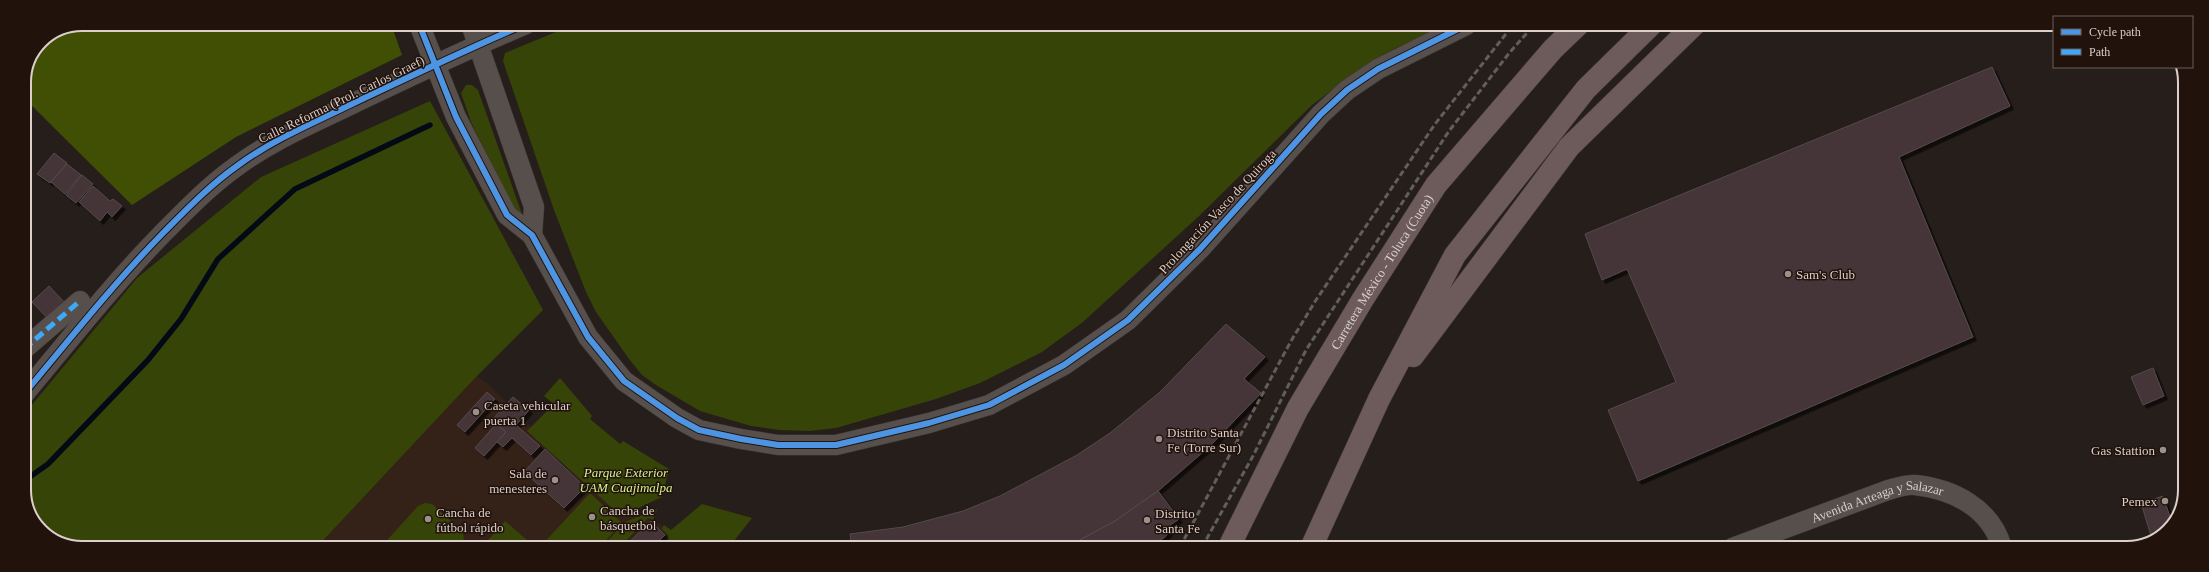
<svg xmlns="http://www.w3.org/2000/svg" width="2209" height="572" font-family="'Times New Roman',serif">
<style>
.built{fill:#342118}
.green{fill:#374408}
.forest{fill:#404f04}
.lines{fill:none;stroke-linecap:round;stroke-linejoin:round}
.stream{stroke:#030a16;stroke-width:5.5}
.building{fill:#443439;stroke:#534b4b;filter:url(#shadow)}
.minor-casing{stroke:#403835;stroke-width:21}
.highway-casing{stroke:#403835;stroke-width:23}
.minor{stroke:#564f4c;stroke-width:20}
.highway{stroke:#6d5a5b;stroke-width:22}
.rail{stroke:#635d5b;stroke-width:3;stroke-dasharray:6 3;stroke-linecap:butt}
.quiet{stroke:#3fa9f5;stroke-width:5;stroke-dasharray:10 5;stroke-linecap:butt}
.cycleway-casing{stroke:#21120c;stroke-width:8}
.cycleway{stroke:#4d94e3;stroke-width:6}
.poi-dot{fill:#9b918c;stroke:#21120c;stroke-width:1.5}
.labels{text-anchor:middle;stroke-width:3;stroke-linejoin:round;paint-order:stroke}
.street-label{font-size:13px;fill:#dacfca;stroke:#21120c}
.poi-label{font-size:13px;fill:#dacfca;stroke:#21120c;text-anchor:start}
.park-label{font-size:13px;font-style:italic;fill:#d3f38c;stroke:#21120c}
.rim{fill:none;stroke:#dacfca;stroke-width:2}
</style>
<defs>
<filter id="shadow"><feDropShadow dx="3.5" dy="3.5" stdDeviation="0" flood-color="#0009"/></filter>
</defs>
<rect width="100%" height="100%" fill="#261e1a"/>
<!-- built -->
<polygon class="built" points="477,376 487,383 556,452 606,495 638,513 671,530 702,504 752,518 729,547 317,547"/>
<!-- green -->
<g class="green">
<polygon points="575,24 1447,25 1394,49 1367,64 1312,105 1198,217 1083,322 1042,352 980,383 936,399 836,428 810,431 779,430 751,426 700,411 656,385 642,375 629,359 596,312 586,292 554,210 503,61 505,53"/>
<polygon points="466,85 472,85 478,90 522,214 517,216 471,122 461,93"/>
<polygon points="430,101 543,310 477,376 317,547 70,547 39,528 24,497 24,415 26,412 137,278 261,177"/>
<polygon points="560,378 592,416 590,419 620,444 623,441 669,469 662,497 621,516 527,431 554,404 544,396"/>
<polygon points="590,493 622,523 600,547 540,547"/>
<polygon points="425,503 432,504 463,532 464,541 461,547 381,547 418,506"/>
<polygon points="702,504 752,518 729,547 658,547 669,536 662,529 664,525 671,530"/>
<polygon points="657,509 653,520 648,518 620,547 602,547 625,522"/>
<polygon points="505,521 535,547 482,547"/>
</g>
<!-- forest -->
<polygon class="forest" points="82,24 391,24 402,55 236,137 132,205 24,98 24,82 41,41"/>
<g class="lines">
<!-- stream -->
<polyline class="stream" points="24,481 48,464 148,360 181,319 218,259 295,189 430,125"/>
</g>
<!-- building -->
<g class="building">
<polygon points="1992,67 2010,106 1899,157 1973,337 1638,481 1608,410 1676,382 1627,269 1602,280 1585,234"/>
<polygon points="54,153 67,163 50,183 37,174"/>
<polygon points="67,164 81,175 65,194 51,182"/>
<polygon points="82,175 93,184 76,203 66,195"/>
<polygon points="93,186 110,201 113,199 122,206 112,217 107,212 100,221 79,202"/>
<polygon points="49,286 67,305 50,321 32,302"/>
<polygon points="1226,324 1265,357 1244,379 1261,393 1210,446 1158,491 1115,521 1067,547 852,547 850,534 903,527 963,511 1000,496 1077,455 1110,433 1160,392"/>
<polygon points="2153,368 2164,396 2143,405 2131,377"/>
<polygon points="487,392 495,399 465,432 457,425"/>
<polygon points="513,397 529,410 516,425 540,446 531,455 512,438 503,447 497,442 506,432 492,420"/>
<polygon points="496,424 506,432 484,456 475,448"/>
<polygon points="545,449 585,487 564,508 524,472"/>
<polygon points="1158,491 1179,519 1166,528 1169,532 1165,537 1149,547 1067,547 1115,521"/>
<polygon points="2163,496 2172,523 2165,534 2152,539 2141,503"/>
<polygon points="651,521 665,535 653,547 624,547"/>
</g>
<g class="lines">
<defs>
<g id="minor">
<polyline points="419,24 456,117 507,215 532,235 588,337 624,381 677,418 699,430 741,439 778,445 836,445 929,423 989,405 1064,365 1128,320 1200,249 1321,114 1347,90 1378,69 1466,25"/>
<polyline points="471,24 534,207 532,235"/>
<polyline points="24,349 80,301"/>
<path d="M24,394c46,-55 90,-111 140,-162 23,-23 46,-47 73,-66 35,-26 76,-43 115,-62 57,-27 115,-55 174,-80"/>
<path id="s1" d="M1732,548l156,-58c8,-2 19,-6 27,-5 38,4 76,23 87,63"/>
</g>
<g id="highway">
<polyline points="1413,356 1569,147 1694,25"/>
<path id="s2" d="M1229,547l69,-139 65,-109 73,-114 117,-136 25,-24"/>
<polyline points="1311,548 1379,399 1455,255 1586,89 1651,25"/>
</g>
</defs>
<!-- minor casing -->
<use href="#minor" class="minor-casing"/>
<!-- highway casing -->
<use href="#highway" class="highway-casing"/>
<!-- minor -->
<use href="#minor" class="minor"/>
<!-- highway -->
<use href="#highway" class="highway"/>
<!-- rail -->
<g class="rail">
<polyline points="1180,547 1291,341 1316,300 1435,124 1513,25"/>
<polyline points="1202,547 1253,456 1306,350 1449,131 1510,52 1534,25"/>
</g>
<!-- quiet -->
<polyline class="quiet" points="24,349 80,301"/>
<defs>
<g id="cycleway">
<polyline points="419,24 456,117 507,215 532,235 588,337 624,381 677,418 699,430 741,439 778,445 836,445 929,423 989,405 1064,365 1128,320 1200,249 1321,114 1347,90 1378,69 1466,25"/>
<path d="M24,394c46,-55 90,-111 140,-162 23,-23 46,-47 73,-66 35,-26 76,-43 115,-62 57,-27 115,-55 174,-80"/>
</g>
</defs>
<!-- cycleway casing -->
<use href="#cycleway" class="cycleway-casing"/>
<!-- cycleway -->
<use href="#cycleway" class="cycleway"/>
</g>
<!-- markers -->
<g class="poi-dot">
<circle cx="1788" cy="274" r="4"/>
<circle cx="476" cy="412" r="4"/>
<circle cx="1159" cy="439" r="4"/>
<circle cx="2163" cy="450" r="4"/>
<circle cx="555" cy="480" r="4"/>
<circle cx="2165" cy="501" r="4"/>
<circle cx="592" cy="517" r="4"/>
<circle cx="428" cy="519" r="4"/>
<circle cx="1147" cy="520" r="4"/>
</g>
<g class="labels">
<!-- street labels -->
<g class="street-label">
<text transform="translate(341 99) rotate(-26)" y="5">Calle Reforma (Prol. Carlos Graef)</text>
<text transform="translate(1217 211) rotate(-47)" y="5">Prolongación Vasco de Quiroga</text>
<text dy="5" stroke="none"><textPath href="#s2" startOffset="315">Carretera México - Toluca (Cuota)</textPath></text>
<text dy="5" stroke="none"><textPath href="#s1" startOffset="154">Avenida Arteaga y Salazar</textPath></text>
</g>
<!-- poi labels -->
<g class="poi-label">
<text x="1796" y="279">Sam's Club</text>
<text x="484" y="410">Caseta vehicular<tspan x="484" dy="15">puerta 1</tspan></text>
<text x="1167" y="437">Distrito Santa<tspan x="1167" dy="15">Fe (Torre Sur)</tspan></text>
<text x="2155" y="455" text-anchor="end">Gas Stattion</text>
<text x="547" y="478" text-anchor="end">Sala de<tspan x="547" dy="15">menesteres</tspan></text>
<text x="2157" y="506" text-anchor="end">Pemex</text>
<text x="600" y="515">Cancha de<tspan x="600" dy="15">básquetbol</tspan></text>
<text x="436" y="517">Cancha de<tspan x="436" dy="15">fútbol rápido</tspan></text>
<text x="1155" y="518">Distrito<tspan x="1155" dy="15">Santa Fe</tspan></text>
</g>
<!-- park labels -->
<g class="park-label">
<text x="626" y="477">Parque Exterior<tspan x="626" dy="15">UAM Cuajimalpa</tspan></text>
</g>
</g>
<!-- crop -->
<path d="M0 0H2209V572H0ZM82 31H2127A51 51 0 0 1 2178 82V490A51 51 0 0 1 2127 541H82A51 51 0 0 1 31 490V82A51 51 0 0 1 82 31Z" fill="#21120c" fill-rule="evenodd"/>
<path class="rim" d="M82 31H2127A51 51 0 0 1 2178 82V490A51 51 0 0 1 2127 541H82A51 51 0 0 1 31 490V82A51 51 0 0 1 82 31Z"/>
<!-- legend -->
<rect x="2053" y="16" width="140" height="52" fill="#21120c" stroke="#6b5e58"/>
<rect x="2061" y="29" width="20" height="6" fill="#4d94e3" stroke="#6b5e58"/>
<text x="2089" y="36" font-size="12" fill="#dacfca">Cycle path</text>
<rect x="2061" y="49" width="20" height="6" fill="#3fa9f5" stroke="#6b5e58"/>
<text x="2089" y="56" font-size="12" fill="#dacfca">Path</text>
</svg>
